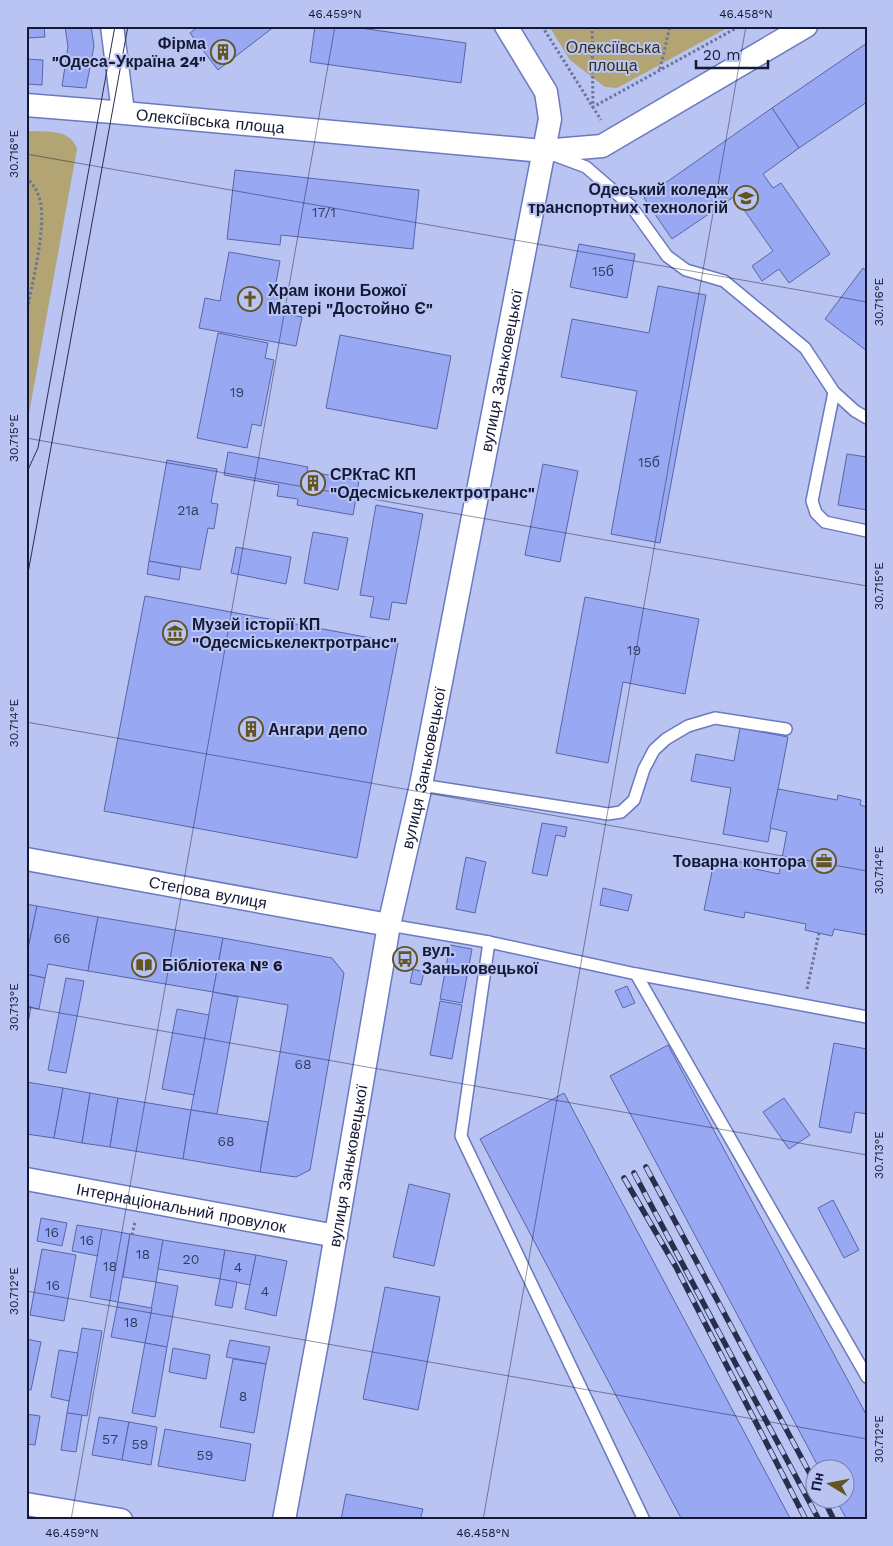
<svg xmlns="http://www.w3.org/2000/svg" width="893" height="1546" font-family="'Work Sans',sans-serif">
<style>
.green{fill:#b2a473}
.building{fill:#98a8f3;stroke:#5965aa}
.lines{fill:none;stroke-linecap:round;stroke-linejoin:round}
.service-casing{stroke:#6b79c0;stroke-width:14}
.minor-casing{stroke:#6b79c0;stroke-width:25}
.path{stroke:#6b7499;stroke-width:3;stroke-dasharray:2.5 2.5;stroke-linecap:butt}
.service{stroke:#fff;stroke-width:11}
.minor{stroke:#fff;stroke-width:22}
.tram{stroke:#282e4c;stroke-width:1}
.rail-casing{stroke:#282e4c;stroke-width:5.5}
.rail{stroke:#b9c4f2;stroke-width:4;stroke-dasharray:11;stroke-linecap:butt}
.ticks{fill:none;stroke:#141935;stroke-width:1;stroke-opacity:0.45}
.labels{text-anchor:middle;stroke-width:4;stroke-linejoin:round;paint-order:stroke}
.number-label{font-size:14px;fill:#353d64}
.poi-label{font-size:16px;font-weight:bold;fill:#141935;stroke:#b9c4f2;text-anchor:start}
.park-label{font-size:16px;fill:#393112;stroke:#b9c4f2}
.street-label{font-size:16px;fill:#141935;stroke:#b9c4f2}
.neatline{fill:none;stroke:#141935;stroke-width:2}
.ticks-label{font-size:12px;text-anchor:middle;fill:#141935}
</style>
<rect width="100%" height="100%" fill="#b9c4f2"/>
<!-- green -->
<g class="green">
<polygon points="549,26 731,26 617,88 605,87 570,60"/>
<path d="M26,131c18,1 45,-3 51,18l-51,281z"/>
</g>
<!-- building -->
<g class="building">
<polygon points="26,26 44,26 45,37 26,38"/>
<polygon points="65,26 91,26 94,46 86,88 62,86 68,47"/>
<polygon points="199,26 275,26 218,70 190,33"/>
<polygon points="315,26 346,26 466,43 461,83 310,62"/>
<polygon points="867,43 867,102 799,148 772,108"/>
<polygon points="26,59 43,60 42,85 26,84"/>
<polygon points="772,108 799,148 763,174 773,188 781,183 830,254 789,283 779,269 762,281 752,266 773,251 742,207 751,200 744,190 672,239 644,198"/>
<polygon points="235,170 419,190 413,249 281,235 280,245 227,239"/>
<polygon points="579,244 635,254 627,298 570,287"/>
<polygon points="229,252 280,261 275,288 282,289 278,313 302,317 296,346 199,328 205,298 220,301"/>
<polygon points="863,268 867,271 867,351 825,319"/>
<polygon points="658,286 706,295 660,543 611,534 637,391 561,377 572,319 649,333"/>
<polygon points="218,333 268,343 265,358 274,360 261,426 252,424 247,448 197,438"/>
<polygon points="340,335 451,356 437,429 326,408"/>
<polygon points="228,452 308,467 307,471 359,481 353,515 297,505 298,499 277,496 279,485 224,475"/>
<polygon points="847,454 867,457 867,510 838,505"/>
<polygon points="167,460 217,469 211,503 218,504 214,529 208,528 200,570 149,561"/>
<polygon points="543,464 578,471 560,562 525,555"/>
<polygon points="376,505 423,514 406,604 392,602 389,620 370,617 374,597 360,595"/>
<polygon points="313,532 348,538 338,590 304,583"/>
<polygon points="236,547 291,557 286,584 231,573"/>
<polygon points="149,561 181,567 179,580 147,574"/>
<polygon points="145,596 398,643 357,858 104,811"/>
<polygon points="585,597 699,619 685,694 623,682 608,763 556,753"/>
<polygon points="740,728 788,737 768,842 723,834 731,788 691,781 696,754 734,761"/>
<polygon points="778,789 837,800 838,795 861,800 860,805 867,807 867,935 834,929 832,936 805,930 806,924 745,912 744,918 704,910 715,857 751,864 751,868 779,874 787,832 770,828"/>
<polygon points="542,823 567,827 565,837 556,835 547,876 532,873"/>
<polygon points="466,857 486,862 475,913 456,909"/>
<polygon points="603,888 632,895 628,911 600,905"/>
<polygon points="26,904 37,906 26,958"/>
<polygon points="37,906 98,917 88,971 48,964 45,978 26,974 26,958"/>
<polygon points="98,917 223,938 213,992 88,971"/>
<polygon points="223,938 332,958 344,973 310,1170 296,1177 260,1172 288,1005 213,992"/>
<polygon points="450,945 472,949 462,1003 440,999"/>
<polygon points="413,969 424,972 421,985 410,983"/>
<polygon points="26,974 45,978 39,1009 26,1006"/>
<polygon points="66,978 84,981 66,1073 48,1070"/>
<polygon points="627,986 635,1003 623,1008 615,991"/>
<polygon points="213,992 238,997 217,1114 191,1110"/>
<polygon points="440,1001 462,1005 452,1059 430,1055"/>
<polygon points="26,1006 31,1007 26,1034"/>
<polygon points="177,1009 209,1015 194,1095 162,1089"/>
<polygon points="834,1043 867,1049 867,1114 855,1112 851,1133 819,1127"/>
<polygon points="668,1045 867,1416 867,1520 847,1520 835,1498 846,1498 846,1468 819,1468 610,1076"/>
<polygon points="26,1082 63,1088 54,1138 26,1134"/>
<polygon points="63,1088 90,1093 82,1143 54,1138"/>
<polygon points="90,1093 118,1098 110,1147 82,1143"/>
<polygon points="564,1093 602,1165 791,1520 682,1520 480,1139"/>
<polygon points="118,1098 191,1110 183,1159 110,1147"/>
<polygon points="784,1098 810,1135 789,1149 763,1112"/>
<polygon points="191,1110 268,1122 260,1172 183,1159"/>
<polygon points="409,1184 450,1194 434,1266 393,1257"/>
<polygon points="833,1200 859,1250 844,1258 818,1208"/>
<polygon points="41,1218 67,1223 62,1246 37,1241"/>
<polygon points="77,1225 102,1229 98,1256 72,1251"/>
<polygon points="102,1229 130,1234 118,1302 90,1297"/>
<polygon points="130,1234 163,1240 156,1282 123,1277"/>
<polygon points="163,1240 225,1250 220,1279 158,1269"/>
<polygon points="42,1249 76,1255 64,1321 30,1315"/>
<polygon points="225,1250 256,1255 250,1285 220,1279"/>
<polygon points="256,1255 287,1261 276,1316 245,1309"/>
<polygon points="220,1279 237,1282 232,1308 215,1305"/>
<polygon points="156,1282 178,1286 167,1347 145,1343"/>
<polygon points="385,1287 440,1297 418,1410 363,1399"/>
<polygon points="118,1302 152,1308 145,1343 111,1337"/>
<polygon points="82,1328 102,1331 87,1416 67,1413"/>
<polygon points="26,1339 41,1342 31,1390 26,1389"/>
<polygon points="230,1340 270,1347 266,1364 226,1357"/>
<polygon points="145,1343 167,1347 155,1417 132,1413"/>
<polygon points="173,1348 210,1355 206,1379 169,1372"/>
<polygon points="59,1350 78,1353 69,1401 51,1397"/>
<polygon points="233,1359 266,1364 254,1433 220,1427"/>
<polygon points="67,1413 82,1415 76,1452 61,1450"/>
<polygon points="26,1414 40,1416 35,1445 26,1444"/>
<polygon points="99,1417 129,1422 122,1460 92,1455"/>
<polygon points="129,1422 157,1427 151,1465 122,1460"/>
<polygon points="165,1429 251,1444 245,1481 158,1466"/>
<polygon points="346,1494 423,1509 420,1520 341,1520"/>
</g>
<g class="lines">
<defs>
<g id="service">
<polyline points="554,155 586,167 631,206 667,256 686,270 724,281 805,348 834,392 855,411 867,418"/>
<polyline points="834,392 812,501 816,513 825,522 867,531"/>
<polyline points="421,785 608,814 621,812 634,800 644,769 654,750 666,739 688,726 715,718 786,729"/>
<polyline points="389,925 489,942 636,974 867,1017"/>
<polyline points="489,942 461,1136 644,1520"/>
<polyline points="636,974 867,1377"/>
</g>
<g id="minor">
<polyline points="112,26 123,112"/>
<path id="s1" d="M26,105l87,7 430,39 59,-5 204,-120"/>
<path id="s2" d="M26,859l363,66"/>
<path id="s3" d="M26,1179l310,57"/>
<polyline points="26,1504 121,1520"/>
<path id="s4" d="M284,1520l39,-210 66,-385 32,-140 129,-666 -4,-27 -40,-66"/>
</g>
</defs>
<!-- service casing -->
<use href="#service" class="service-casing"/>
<!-- minor casing -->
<use href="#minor" class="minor-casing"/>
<!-- path -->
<g class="path">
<polyline points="542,26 601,120"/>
<polyline points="592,26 593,107 740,26"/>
<polyline points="660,69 670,26"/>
<path d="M26,177c7,7 11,13 14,23 7,28 -9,87 -14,116"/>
<polyline points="807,989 819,933"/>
<polyline points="132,1235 135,1222"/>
</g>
<!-- service -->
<use href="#service" class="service"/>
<!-- minor -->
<use href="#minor" class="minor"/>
<!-- tram -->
<g class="tram">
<polyline points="26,474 38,448 115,26"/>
<polyline points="26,584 128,26"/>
</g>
<defs>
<g id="rail">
<polyline points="646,1167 816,1485"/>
<polyline points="634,1173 819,1520"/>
<polyline points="624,1178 676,1267 806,1520"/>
<polyline points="823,1498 834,1520"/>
</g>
</defs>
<!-- rail casing -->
<use href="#rail" class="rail-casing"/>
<!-- rail -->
<use href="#rail" class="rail"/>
</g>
<!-- ticks -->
<path class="ticks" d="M26,154l841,148M26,438l841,148M26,722l841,149M26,1007l841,148M26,1291l841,148M71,1520l264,-1494M483,1520l263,-1494"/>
<!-- icons -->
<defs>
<symbol id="building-ring" viewBox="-11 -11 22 22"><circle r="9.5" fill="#b9c4f2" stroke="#635522" stroke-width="1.5"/><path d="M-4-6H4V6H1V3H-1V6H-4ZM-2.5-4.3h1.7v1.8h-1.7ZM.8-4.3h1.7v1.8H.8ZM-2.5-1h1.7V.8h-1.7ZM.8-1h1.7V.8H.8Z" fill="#635522"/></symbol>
<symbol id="university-ring" viewBox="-11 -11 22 22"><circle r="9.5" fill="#b9c4f2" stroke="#635522" stroke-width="1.5"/><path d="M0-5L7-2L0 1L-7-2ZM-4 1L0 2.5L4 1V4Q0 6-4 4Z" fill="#635522"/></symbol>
<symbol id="church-ring" viewBox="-11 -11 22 22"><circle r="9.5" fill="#b9c4f2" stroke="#635522" stroke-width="1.5"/><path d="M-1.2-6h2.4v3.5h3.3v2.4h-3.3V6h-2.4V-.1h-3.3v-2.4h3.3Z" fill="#635522"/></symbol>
<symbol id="museum-ring" viewBox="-11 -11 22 22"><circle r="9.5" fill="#b9c4f2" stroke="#635522" stroke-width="1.5"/><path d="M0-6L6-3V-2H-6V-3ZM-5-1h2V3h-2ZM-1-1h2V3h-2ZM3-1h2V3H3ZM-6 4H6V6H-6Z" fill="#635522"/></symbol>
<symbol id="office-ring" viewBox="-11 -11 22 22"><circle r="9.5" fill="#b9c4f2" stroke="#635522" stroke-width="1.5"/><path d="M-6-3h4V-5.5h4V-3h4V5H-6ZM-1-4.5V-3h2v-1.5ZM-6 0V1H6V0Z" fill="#635522"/></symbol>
<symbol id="bus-ring" viewBox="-11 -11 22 22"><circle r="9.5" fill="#b9c4f2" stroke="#635522" stroke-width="1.5"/><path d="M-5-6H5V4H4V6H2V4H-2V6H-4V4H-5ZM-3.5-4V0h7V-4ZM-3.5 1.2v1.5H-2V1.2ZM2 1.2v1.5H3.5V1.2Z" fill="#635522"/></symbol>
<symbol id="library-ring" viewBox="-11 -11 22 22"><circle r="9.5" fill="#b9c4f2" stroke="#635522" stroke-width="1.5"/><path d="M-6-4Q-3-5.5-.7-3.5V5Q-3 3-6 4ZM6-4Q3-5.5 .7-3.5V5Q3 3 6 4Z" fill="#635522"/></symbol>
</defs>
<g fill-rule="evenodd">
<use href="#building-ring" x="209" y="38" width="28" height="28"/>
<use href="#university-ring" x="732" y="184" width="28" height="28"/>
<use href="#church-ring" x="236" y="285" width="28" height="28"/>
<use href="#building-ring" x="299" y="469" width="28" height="28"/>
<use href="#museum-ring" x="161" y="619" width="28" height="28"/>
<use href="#building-ring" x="237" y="715" width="28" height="28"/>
<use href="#office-ring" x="810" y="847" width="28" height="28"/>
<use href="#bus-ring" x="391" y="945" width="28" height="28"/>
<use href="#library-ring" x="130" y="951" width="28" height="28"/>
</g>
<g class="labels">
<!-- number labels -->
<g class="number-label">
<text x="324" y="217">17/1</text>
<text x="603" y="276">15б</text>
<text x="237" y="397">19</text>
<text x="649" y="467">15б</text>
<text x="188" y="515">21а</text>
<text x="634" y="655">19</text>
<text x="62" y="943">66</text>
<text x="303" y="1069">68</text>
<text x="226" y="1146">68</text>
<text x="52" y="1237">16</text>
<text x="87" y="1245">16</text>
<text x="143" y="1259">18</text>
<text x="191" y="1264">20</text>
<text x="110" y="1271">18</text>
<text x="238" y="1272">4</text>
<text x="53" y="1290">16</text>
<text x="265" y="1296">4</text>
<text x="131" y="1327">18</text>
<text x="243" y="1401">8</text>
<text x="110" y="1444">57</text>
<text x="140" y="1449">59</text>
<text x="205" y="1460">59</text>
</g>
<!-- poi labels -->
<g class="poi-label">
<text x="206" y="49" text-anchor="end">Фірма<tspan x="206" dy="18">"Одеса-Україна 24"</tspan></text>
<text x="728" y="195" text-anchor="end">Одеський коледж<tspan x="728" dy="18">транспортних технологій</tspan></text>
<text x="268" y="296">Храм ікони Божої<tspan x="268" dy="18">Матері "Достойно Є"</tspan></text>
<text x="330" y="480">СРКтаС КП<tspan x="330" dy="18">"Одесміськелектротранс"</tspan></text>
<text x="192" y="630">Музей історії КП<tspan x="192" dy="18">"Одесміськелектротранс"</tspan></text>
<text x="268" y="735">Ангари депо</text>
<text x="806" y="867" text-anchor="end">Товарна контора</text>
<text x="422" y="956">вул.<tspan x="422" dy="18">Заньковецької</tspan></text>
<text x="162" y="971">Бібліотека № 6</text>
</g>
<!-- park labels -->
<g class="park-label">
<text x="613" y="53">Олексіївська<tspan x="613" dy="18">площа</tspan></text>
</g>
<!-- street labels -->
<g class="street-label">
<text dy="6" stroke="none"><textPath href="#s1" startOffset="185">Олексіївська площа</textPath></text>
<text dy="6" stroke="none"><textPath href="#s4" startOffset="1170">вулиця Заньковецької</textPath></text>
<text dy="6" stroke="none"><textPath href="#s4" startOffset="765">вулиця Заньковецької</textPath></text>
<text dy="6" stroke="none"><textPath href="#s2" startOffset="185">Степова вулиця</textPath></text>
<text dy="6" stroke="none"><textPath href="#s4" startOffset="360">вулиця Заньковецької</textPath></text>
<text dy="6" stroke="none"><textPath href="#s3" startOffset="158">Інтернаціональний провулок</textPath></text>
</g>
</g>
<!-- border -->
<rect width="893" height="1546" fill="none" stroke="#b9c4f2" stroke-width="55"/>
<!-- north arrow -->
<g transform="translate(830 1484) rotate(280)"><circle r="24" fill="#b9c4f2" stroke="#7780a6"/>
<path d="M0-4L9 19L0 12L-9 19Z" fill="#635522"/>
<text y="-8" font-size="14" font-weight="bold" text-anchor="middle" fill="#141935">Пн</text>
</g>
<!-- scale -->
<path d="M696 60v8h72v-8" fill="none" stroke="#141935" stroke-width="2.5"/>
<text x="703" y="60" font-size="15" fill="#141935" stroke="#b9c4f2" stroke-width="4" paint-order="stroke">20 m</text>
<rect x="28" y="28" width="838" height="1490" class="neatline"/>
<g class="ticks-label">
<text x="335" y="18">46.459°N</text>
<text x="746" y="18">46.458°N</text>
<text transform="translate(14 154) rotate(-90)" y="4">30.716°E</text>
<text transform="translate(879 302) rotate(-90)" y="4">30.716°E</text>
<text transform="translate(14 438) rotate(-90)" y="4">30.715°E</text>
<text transform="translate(879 586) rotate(-90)" y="4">30.715°E</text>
<text transform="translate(14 723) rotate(-90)" y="4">30.714°E</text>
<text transform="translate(879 870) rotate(-90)" y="4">30.714°E</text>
<text transform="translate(14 1007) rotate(-90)" y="4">30.713°E</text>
<text transform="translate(879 1155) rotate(-90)" y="4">30.713°E</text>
<text transform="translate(14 1291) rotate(-90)" y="4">30.712°E</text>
<text transform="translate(879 1439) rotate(-90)" y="4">30.712°E</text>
<text x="72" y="1537">46.459°N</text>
<text x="483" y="1537">46.458°N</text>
</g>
</svg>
